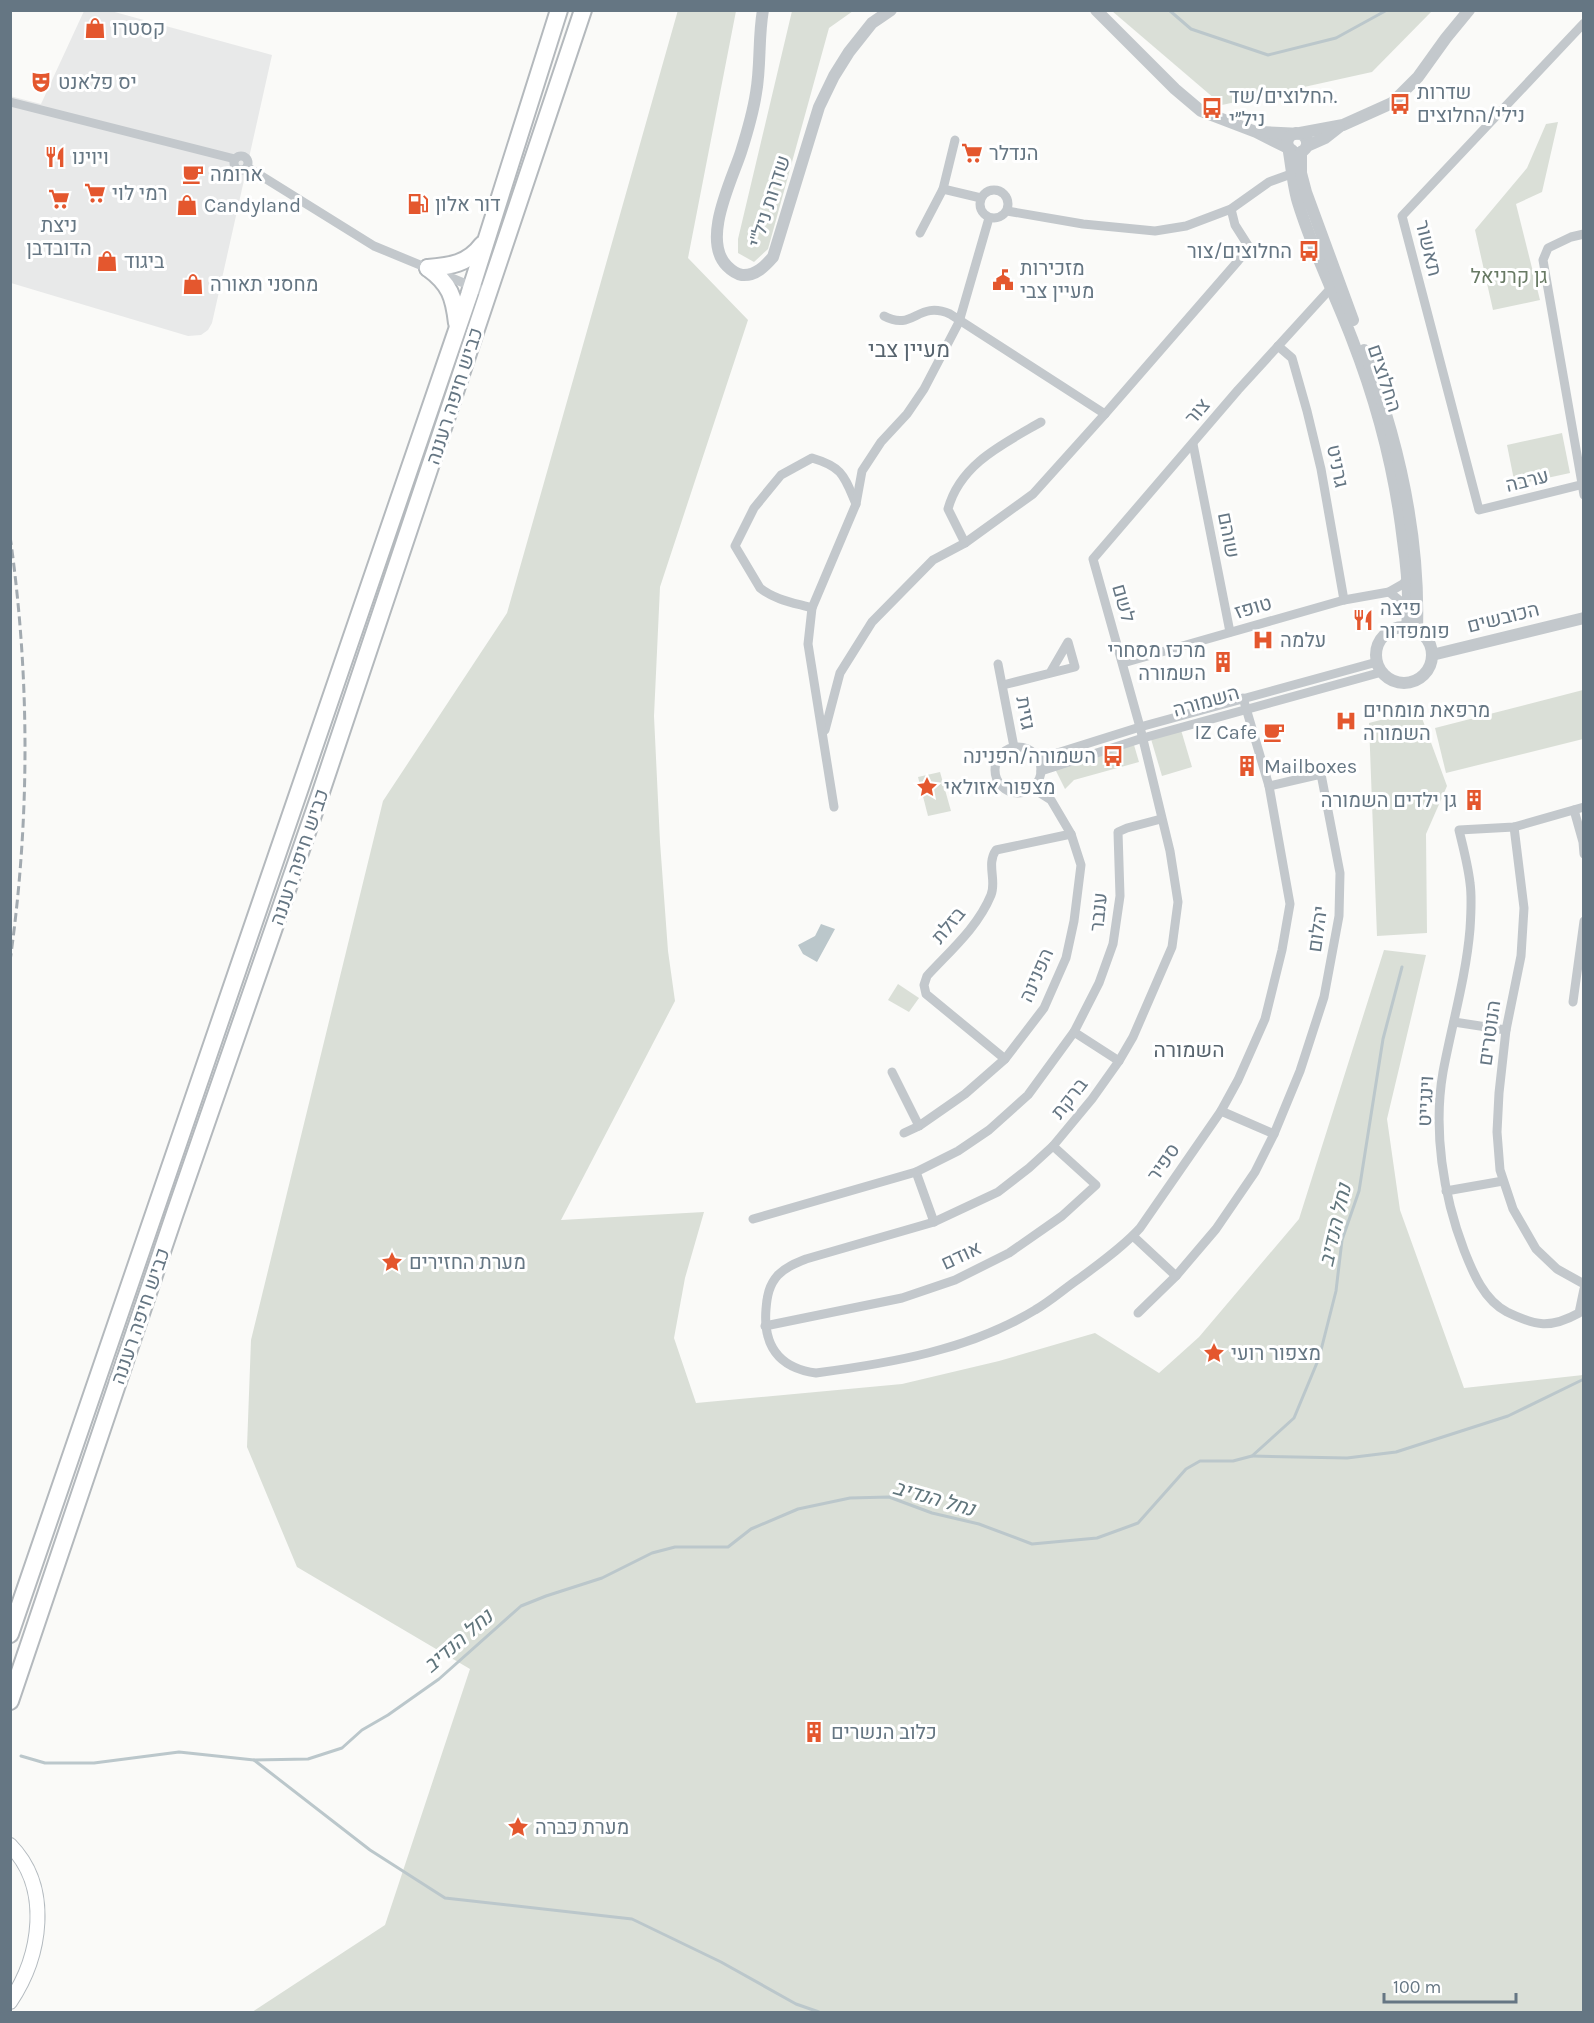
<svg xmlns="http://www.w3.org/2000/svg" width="1594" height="2023" font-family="Karla,Heebo,sans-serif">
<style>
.built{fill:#e8e9e9}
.green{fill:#dadfd7}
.water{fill:#bbc7cb}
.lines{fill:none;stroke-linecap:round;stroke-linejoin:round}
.stream{stroke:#bbc7cb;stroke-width:3}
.secondary-casing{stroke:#b3babf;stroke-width:16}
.trunk-casing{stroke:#b4b9bd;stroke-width:20}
.minor{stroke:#c3c8cc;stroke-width:9}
.tertiary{stroke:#c3c8cc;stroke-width:12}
.secondary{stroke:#fff;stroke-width:14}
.trunk{stroke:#fff;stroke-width:16}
.rail{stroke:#a2aab0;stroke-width:3;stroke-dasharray:9 4.5;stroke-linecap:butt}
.labels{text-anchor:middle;stroke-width:6;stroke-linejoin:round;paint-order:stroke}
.poi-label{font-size:20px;fill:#657683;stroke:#fff;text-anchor:start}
.street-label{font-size:20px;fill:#657683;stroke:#fff}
.park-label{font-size:20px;fill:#687a64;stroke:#fff}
.neighbourhood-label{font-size:21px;fill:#57646e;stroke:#fff}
.water-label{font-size:21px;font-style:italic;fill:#60757c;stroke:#fff}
.quarter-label{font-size:22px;fill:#57646e;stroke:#fff}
</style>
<rect width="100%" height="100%" fill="#fafaf8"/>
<!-- built -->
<polygon class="built" points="84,11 111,11 272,55 212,323 208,330 201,335 188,336 11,283 10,96 41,104"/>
<!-- green -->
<g class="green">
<polygon points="678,10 736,11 688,258 748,320 660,587 654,716 660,842 668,951 675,1001 561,1220 704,1212 685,1278 674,1338 696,1403 902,1384 999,1361 1095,1333 1159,1373 1199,1337 1299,1219 1384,950 1426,955 1387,1119 1400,1210 1464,1388 1583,1375 1583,2012 252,2012 385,1925 470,1669 297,1567 247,1447 251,1340 383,801 507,613"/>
<polygon points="792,11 853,11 829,28 768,249 754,262 738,253 738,239"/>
<polygon points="1112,11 1432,11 1372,72 1222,105"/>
<polygon points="1558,122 1542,192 1516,204 1540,300 1493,310 1475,230 1527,168 1546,124"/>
<polygon points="1562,433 1570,473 1515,485 1507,445"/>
<polygon points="1583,690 1583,739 1446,773 1435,728"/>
<polygon points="1419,710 1447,786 1426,834 1427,933 1377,936 1369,723"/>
<polygon points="1181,730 1192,767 1162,776 1151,739"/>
<polygon points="1134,745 1139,762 1074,780 1065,789 1054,767"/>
<polygon points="940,772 951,811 928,816 918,777"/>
<polygon points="898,984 919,998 909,1012 888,1000"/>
</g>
<!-- water -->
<polygon class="water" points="821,924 835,929 817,962 803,954 798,945 815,936"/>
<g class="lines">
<!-- stream -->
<g class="stream">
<polyline points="1169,10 1191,29 1268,55 1336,38 1387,10"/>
<polyline points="1252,1456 1347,1458 1396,1452 1508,1416 1584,1379"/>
<polyline points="21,1756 45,1763 94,1763 179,1752 254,1760 308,1759 342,1748 362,1730 388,1715 439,1679 521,1606 546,1596 602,1578 652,1553 675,1547 728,1547 751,1529 798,1509 850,1498 889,1497 932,1513 979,1524 1032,1544 1097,1538 1138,1523 1186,1469 1200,1461 1233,1461 1252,1456 1294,1418 1319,1358 1336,1291 1342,1240 1359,1191 1383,1039 1402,967"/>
<polyline points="254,1760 370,1850 445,1898 632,1919 721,1962 796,2004 819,2012"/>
</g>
<defs>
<path id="secondary" d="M10,1845c42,43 31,111 0,157"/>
<g id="trunk">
<path d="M428,268c22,16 26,29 29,55"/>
<path d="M428,268c22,-2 40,-4 54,-23"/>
<polyline points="10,1634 469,295 559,10"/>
<polyline points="10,1701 175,1213 321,792 583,10"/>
</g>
</defs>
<!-- secondary casing -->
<use href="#secondary" class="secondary-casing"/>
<!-- trunk casing -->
<use href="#trunk" class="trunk-casing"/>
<!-- minor -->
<g class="minor">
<polyline points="1584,23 1402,216 1479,510 1584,484"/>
<polyline points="10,102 235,159"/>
<circle cx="241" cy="163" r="7"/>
<polyline points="247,167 374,246 488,293"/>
<polyline points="943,189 981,198"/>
<circle cx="994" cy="204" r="14"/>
<polyline points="1007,211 1083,224 1155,231 1186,226 1231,209 1269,182 1291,174 1298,173"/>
<polyline points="920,233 943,189 955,140"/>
<polyline points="1584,234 1571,237 1548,248 1543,260 1584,495"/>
<path d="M884,316c30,16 33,-16 66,-2l155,100"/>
<polyline points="1278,346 1292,358 1307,411 1321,469 1344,600"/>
<path d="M1041,422c-38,22 -81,42 -93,87l17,34 68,-49 72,-80 133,-153 11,-14 -14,-22 -4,-16"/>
<polyline points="1193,444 1230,632"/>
<polyline points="1389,592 1408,607"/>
<path d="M812,608c-17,-5 -37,-8 -52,-20l-25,-42 19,-38 27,-33 31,-17c31,9 32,18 44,46"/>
<polyline points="1123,663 1344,600 1389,592 1403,584 1408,578"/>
<polyline points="998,664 1014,747"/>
<polyline points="1003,685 1075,667 1068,642 1050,673"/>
<path d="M1243,698l26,88 21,118 -8,46 -17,69 -27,61 -17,31 -81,117c-17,19 -40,35 -60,50 -15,10 -29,23 -45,32 -66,40 -144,53 -219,63 -38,-5 -53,-28 -50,-64 1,-13 3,-24 12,-34 8,-8 18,-12 28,-16l128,-37 64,-30 31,-24 24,-22 39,-47 27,-38 14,-24 39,-90 6,-45 -8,-51 -30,-124 -47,-168 145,-169 93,-102"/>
<polyline points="825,730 840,673 872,622 933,560 965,543"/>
<circle cx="1018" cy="770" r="23"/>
<polyline points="1038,759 1140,727 1377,662"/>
<polyline points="1041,771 1143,738 1382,672"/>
<polyline points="834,807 808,644 812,608 856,504 862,471 881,442 907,414 924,389 959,322 989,218"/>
<path d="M1584,807l-70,20 -55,3c4,17 9,35 11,53 2,14 1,31 0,46 -4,48 -18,95 -27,143 -10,58 0,123 21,178 9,23 20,50 43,62 29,14 43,17 72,1l5,-24"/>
<polyline points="1574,810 1583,842 1584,854"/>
<polyline points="1514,827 1524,908 1521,956 1506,1030 1499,1093 1497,1132 1500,1170 1513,1209 1536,1249 1557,1269 1584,1284"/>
<polyline points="1573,1002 1584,921"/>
<polyline points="1454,1022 1506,1030"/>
<polyline points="1074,1032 1119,1061"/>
<path d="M1005,1059l-79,-65 -2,-9 3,-9c23,-25 51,-49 64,-81 6,-14 -5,-31 5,-45l75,-16"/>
<polyline points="892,1072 919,1126"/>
<polyline points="1221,1111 1274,1134"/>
<polyline points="904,1133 919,1126 965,1094 1005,1059 1044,1008 1066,958 1074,921 1081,865 1071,834 1051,800 1032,788"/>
<polyline points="916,1172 934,1222"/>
<polyline points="1446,1191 1503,1181"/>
<polyline points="753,1219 916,1172 958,1151 989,1130 1028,1095 1074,1032 1099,983 1113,944 1120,896 1118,832 1127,828 1161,819"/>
<polyline points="1133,1236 1176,1276"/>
<polyline points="1138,1313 1176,1276 1216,1229 1255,1172 1274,1134 1300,1071 1324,997 1339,916 1340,873 1321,774 1269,786"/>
<polyline points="765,1326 902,1298 955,1280 1009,1253 1062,1216 1096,1185 1053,1146"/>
</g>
<!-- tertiary -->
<g class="tertiary">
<path d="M763,10c-5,28 -2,56 -7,83 -3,20 -9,40 -15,59 -9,28 -40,88 -14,114 4,4 9,8 15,9 14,1 23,-9 31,-18l46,-150 15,-31 15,-24 23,-29 19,-13"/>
<polyline points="1096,10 1175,89 1201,111 1256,132 1292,150"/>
<path d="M1261,132l41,2c7,5 7,14 -1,18"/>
<path d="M1296,133l-6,3 -3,5c4,19 5,39 10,58 14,48 37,93 55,140 25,64 43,133 51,202 4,28 7,57 4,86"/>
<polyline points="1300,133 1343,125 1392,103 1418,77 1446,38 1469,10"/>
<polyline points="1307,146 1325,138 1339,127"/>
<polyline points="1301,152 1301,173 1306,192 1353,320"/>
<path d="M1364,350c34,89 56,184 53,280"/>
<circle cx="1404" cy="655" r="28"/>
<polyline points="1432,655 1584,618"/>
</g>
<!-- secondary -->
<use href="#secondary" class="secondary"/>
<!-- trunk -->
<use href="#trunk" class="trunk"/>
<!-- rail -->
<path class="rail" d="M10,536c20,141 20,284 0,425"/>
</g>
<!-- icons -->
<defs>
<symbol id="shop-bare" viewBox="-9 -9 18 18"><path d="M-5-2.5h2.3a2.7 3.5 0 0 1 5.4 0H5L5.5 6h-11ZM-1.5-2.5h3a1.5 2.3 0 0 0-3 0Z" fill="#e4572e" stroke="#fff" stroke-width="2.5" paint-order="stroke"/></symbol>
<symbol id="theatre-bare" viewBox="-9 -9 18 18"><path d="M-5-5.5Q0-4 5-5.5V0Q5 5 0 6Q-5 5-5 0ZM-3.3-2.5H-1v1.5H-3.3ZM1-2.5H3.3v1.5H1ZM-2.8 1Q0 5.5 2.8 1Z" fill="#e4572e" stroke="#fff" stroke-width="2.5" paint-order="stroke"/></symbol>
<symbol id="bus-bare" viewBox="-9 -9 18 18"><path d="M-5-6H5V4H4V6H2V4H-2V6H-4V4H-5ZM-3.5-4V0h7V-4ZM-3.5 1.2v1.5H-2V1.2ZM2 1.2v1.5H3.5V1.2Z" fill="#e4572e" stroke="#fff" stroke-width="2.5" paint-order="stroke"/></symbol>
<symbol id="supermarket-bare" viewBox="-9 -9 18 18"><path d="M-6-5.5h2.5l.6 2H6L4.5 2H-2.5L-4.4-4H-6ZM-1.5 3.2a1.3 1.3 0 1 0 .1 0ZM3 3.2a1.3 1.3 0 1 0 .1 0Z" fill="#e4572e" stroke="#fff" stroke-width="2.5" paint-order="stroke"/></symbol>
<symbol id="restaurant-bare" viewBox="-9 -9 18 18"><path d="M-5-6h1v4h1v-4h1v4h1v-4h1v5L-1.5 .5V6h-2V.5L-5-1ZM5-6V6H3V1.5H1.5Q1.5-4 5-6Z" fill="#e4572e" stroke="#fff" stroke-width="2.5" paint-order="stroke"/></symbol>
<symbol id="cafe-bare" viewBox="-9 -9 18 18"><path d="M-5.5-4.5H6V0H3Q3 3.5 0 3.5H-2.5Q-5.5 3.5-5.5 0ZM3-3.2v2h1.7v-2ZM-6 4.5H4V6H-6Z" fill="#e4572e" stroke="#fff" stroke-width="2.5" paint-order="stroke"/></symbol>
<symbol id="fuel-bare" viewBox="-9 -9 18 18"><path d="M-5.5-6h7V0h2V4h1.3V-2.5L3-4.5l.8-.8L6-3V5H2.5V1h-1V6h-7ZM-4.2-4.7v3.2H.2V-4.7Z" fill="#e4572e" stroke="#fff" stroke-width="2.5" paint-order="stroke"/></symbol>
<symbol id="civic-bare" viewBox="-9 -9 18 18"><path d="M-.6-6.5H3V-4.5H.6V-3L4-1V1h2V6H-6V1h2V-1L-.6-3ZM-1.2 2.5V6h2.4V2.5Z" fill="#e4572e" stroke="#fff" stroke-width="2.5" paint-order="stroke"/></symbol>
<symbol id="hospital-bare" viewBox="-9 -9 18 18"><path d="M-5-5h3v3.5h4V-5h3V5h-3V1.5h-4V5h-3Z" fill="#e4572e" stroke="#fff" stroke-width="2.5" paint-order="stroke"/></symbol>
<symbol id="building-bare" viewBox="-9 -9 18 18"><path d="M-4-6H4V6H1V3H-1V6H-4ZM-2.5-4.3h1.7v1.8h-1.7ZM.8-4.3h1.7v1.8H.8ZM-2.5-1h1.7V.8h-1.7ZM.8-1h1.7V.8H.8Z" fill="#e4572e" stroke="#fff" stroke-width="2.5" paint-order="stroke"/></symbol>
<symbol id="sight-bare" viewBox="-9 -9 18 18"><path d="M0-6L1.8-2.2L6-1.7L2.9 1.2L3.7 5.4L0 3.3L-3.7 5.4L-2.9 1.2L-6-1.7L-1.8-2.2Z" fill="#e4572e" stroke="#fff" stroke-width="2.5" paint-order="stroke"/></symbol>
</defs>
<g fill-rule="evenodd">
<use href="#shop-bare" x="80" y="13" width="30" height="30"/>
<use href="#theatre-bare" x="26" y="67" width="30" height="30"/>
<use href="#bus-bare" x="1385" y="89" width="30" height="30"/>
<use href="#bus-bare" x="1197" y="93" width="30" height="30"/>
<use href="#supermarket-bare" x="957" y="138" width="30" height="30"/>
<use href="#restaurant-bare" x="40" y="142" width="30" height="30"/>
<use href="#cafe-bare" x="178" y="159" width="30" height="30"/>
<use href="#supermarket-bare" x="80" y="178" width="30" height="30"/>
<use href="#supermarket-bare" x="44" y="184" width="30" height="30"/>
<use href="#fuel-bare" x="403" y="189" width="30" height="30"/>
<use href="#shop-bare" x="172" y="190" width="30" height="30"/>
<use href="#bus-bare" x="1294" y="236" width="30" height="30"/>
<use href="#shop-bare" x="92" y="246" width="30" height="30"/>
<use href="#civic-bare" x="988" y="265" width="30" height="30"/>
<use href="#shop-bare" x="178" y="269" width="30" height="30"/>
<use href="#restaurant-bare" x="1348" y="605" width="30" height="30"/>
<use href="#hospital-bare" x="1248" y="625" width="30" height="30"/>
<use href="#building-bare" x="1208" y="647" width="30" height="30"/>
<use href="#hospital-bare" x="1331" y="706" width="30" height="30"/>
<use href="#cafe-bare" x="1259" y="717" width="30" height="30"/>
<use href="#bus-bare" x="1098" y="741" width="30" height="30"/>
<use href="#building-bare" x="1232" y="751" width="30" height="30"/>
<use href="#sight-bare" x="912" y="772" width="30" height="30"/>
<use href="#building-bare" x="1459" y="785" width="30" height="30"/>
<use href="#sight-bare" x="377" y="1247" width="30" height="30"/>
<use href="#sight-bare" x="1199" y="1338" width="30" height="30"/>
<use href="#building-bare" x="799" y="1717" width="30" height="30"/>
<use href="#sight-bare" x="503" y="1812" width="30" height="30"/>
</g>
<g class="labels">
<!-- poi labels -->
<g class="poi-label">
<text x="112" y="35">קסטרו</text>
<text x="58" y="89">יס פלאנט</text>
<text x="1417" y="99">שדרות<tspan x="1417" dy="23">נילי/החלוצים</tspan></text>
<text x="1229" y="103">החלוצים/שד.<tspan x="1229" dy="23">ניל״י</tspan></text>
<text x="989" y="160">הנדלר</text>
<text x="72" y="164">ויוינו</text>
<text x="210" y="181">ארומה</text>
<text x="112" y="200">רמי לוי</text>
<text x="435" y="211">דור אלון</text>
<text x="204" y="212">Candyland</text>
<text x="59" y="232" text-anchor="middle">ניצת<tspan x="59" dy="23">הדובדבן</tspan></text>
<text x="1292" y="258" text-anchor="end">החלוצים/צור</text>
<text x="124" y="268">ביגוד</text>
<text x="1020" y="275">מזכירות<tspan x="1020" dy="23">מעיין צבי</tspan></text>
<text x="210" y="291">מחסני תאורה</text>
<text x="1380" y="615">פיצה<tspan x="1380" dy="23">פומפדור</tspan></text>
<text x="1280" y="647">עלמה</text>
<text x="1206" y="657" text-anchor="end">מרכז מסחרי<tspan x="1206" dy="23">השמורה</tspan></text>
<text x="1363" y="717">מרפאת מומחים<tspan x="1363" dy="23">השמורה</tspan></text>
<text x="1257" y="739" text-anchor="end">IZ Cafe</text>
<text x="1096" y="763" text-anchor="end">השמורה/הפנינה</text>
<text x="1264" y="773">Mailboxes</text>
<text x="944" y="794">מצפור אזולאי</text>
<text x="1457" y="807" text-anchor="end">גן ילדים השמורה</text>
<text x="409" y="1269">מערת החזירים</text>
<text x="1231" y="1360">מצפור רועי</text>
<text x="831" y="1739">כלוב הנשרים</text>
<text x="535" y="1834">מערת כברה</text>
</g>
<!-- street labels -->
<g class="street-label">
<text transform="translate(769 201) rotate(-72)" y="7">שדרות ניל"י</text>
<text transform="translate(1429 248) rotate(76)" y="7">תאשור</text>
<text transform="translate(1385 378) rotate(72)" y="7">החלוצים</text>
<text transform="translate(454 396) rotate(-72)" y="7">כביש חיפה רעננה</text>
<text transform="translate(1197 411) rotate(-50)" y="7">צור</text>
<text transform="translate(1338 466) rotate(78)" y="7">גרניט</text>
<text transform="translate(1527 480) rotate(-14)" y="7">ערבה</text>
<text transform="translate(1229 535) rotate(79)" y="7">שוהם</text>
<text transform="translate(1124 603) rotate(74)" y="7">לשם</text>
<text transform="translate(1253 607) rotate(-16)" y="7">טופז</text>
<text transform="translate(1503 617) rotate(-14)" y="7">הכובשים</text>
<text transform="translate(1206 701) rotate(-16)" y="7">השמורה</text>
<text transform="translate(1026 713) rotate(80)" y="7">גזית</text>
<text transform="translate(299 857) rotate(-71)" y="7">כביש חיפה רעננה</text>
<text transform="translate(1098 912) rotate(-84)" y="7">ענבר</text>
<text transform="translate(948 925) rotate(-50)" y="7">בזלת</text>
<text transform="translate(1317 929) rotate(-82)" y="7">יהלום</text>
<text transform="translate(1036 975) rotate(-66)" y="7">הפנינה</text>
<text transform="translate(1489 1033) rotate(-82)" y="7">הנוטרים</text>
<text transform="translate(1069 1098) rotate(-52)" y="7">ברקת</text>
<text transform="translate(1425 1101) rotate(-87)" y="7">וינגייט</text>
<text transform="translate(1163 1162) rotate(-55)" y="7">ספיר</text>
<text transform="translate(961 1255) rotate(-25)" y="7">אודם</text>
<text transform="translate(140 1316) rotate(-71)" y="7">כביש חיפה רעננה</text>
</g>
<!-- park labels -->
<g class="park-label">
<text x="1509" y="283">גן קרניאל</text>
</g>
<!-- neighbourhood labels -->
<g class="neighbourhood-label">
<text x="1189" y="1057">השמורה</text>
</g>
<!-- water labels -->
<g class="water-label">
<text transform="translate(1335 1225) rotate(-77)" y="7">נחל הנדיב</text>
<text transform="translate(934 1498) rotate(16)" y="7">נחל הנדיב</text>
<text transform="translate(458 1641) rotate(-41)" y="7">נחל הנדיב</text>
</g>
<!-- quarter labels -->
<g class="quarter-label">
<text x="909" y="357">מעיין צבי</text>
</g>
</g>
<!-- border -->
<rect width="1594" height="2023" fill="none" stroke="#657683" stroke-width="24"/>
<!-- scale -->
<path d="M1384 1993v9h132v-9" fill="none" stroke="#657683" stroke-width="3"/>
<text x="1393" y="1993" font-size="18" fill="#657683" stroke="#ffffff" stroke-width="4.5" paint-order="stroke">100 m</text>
</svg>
